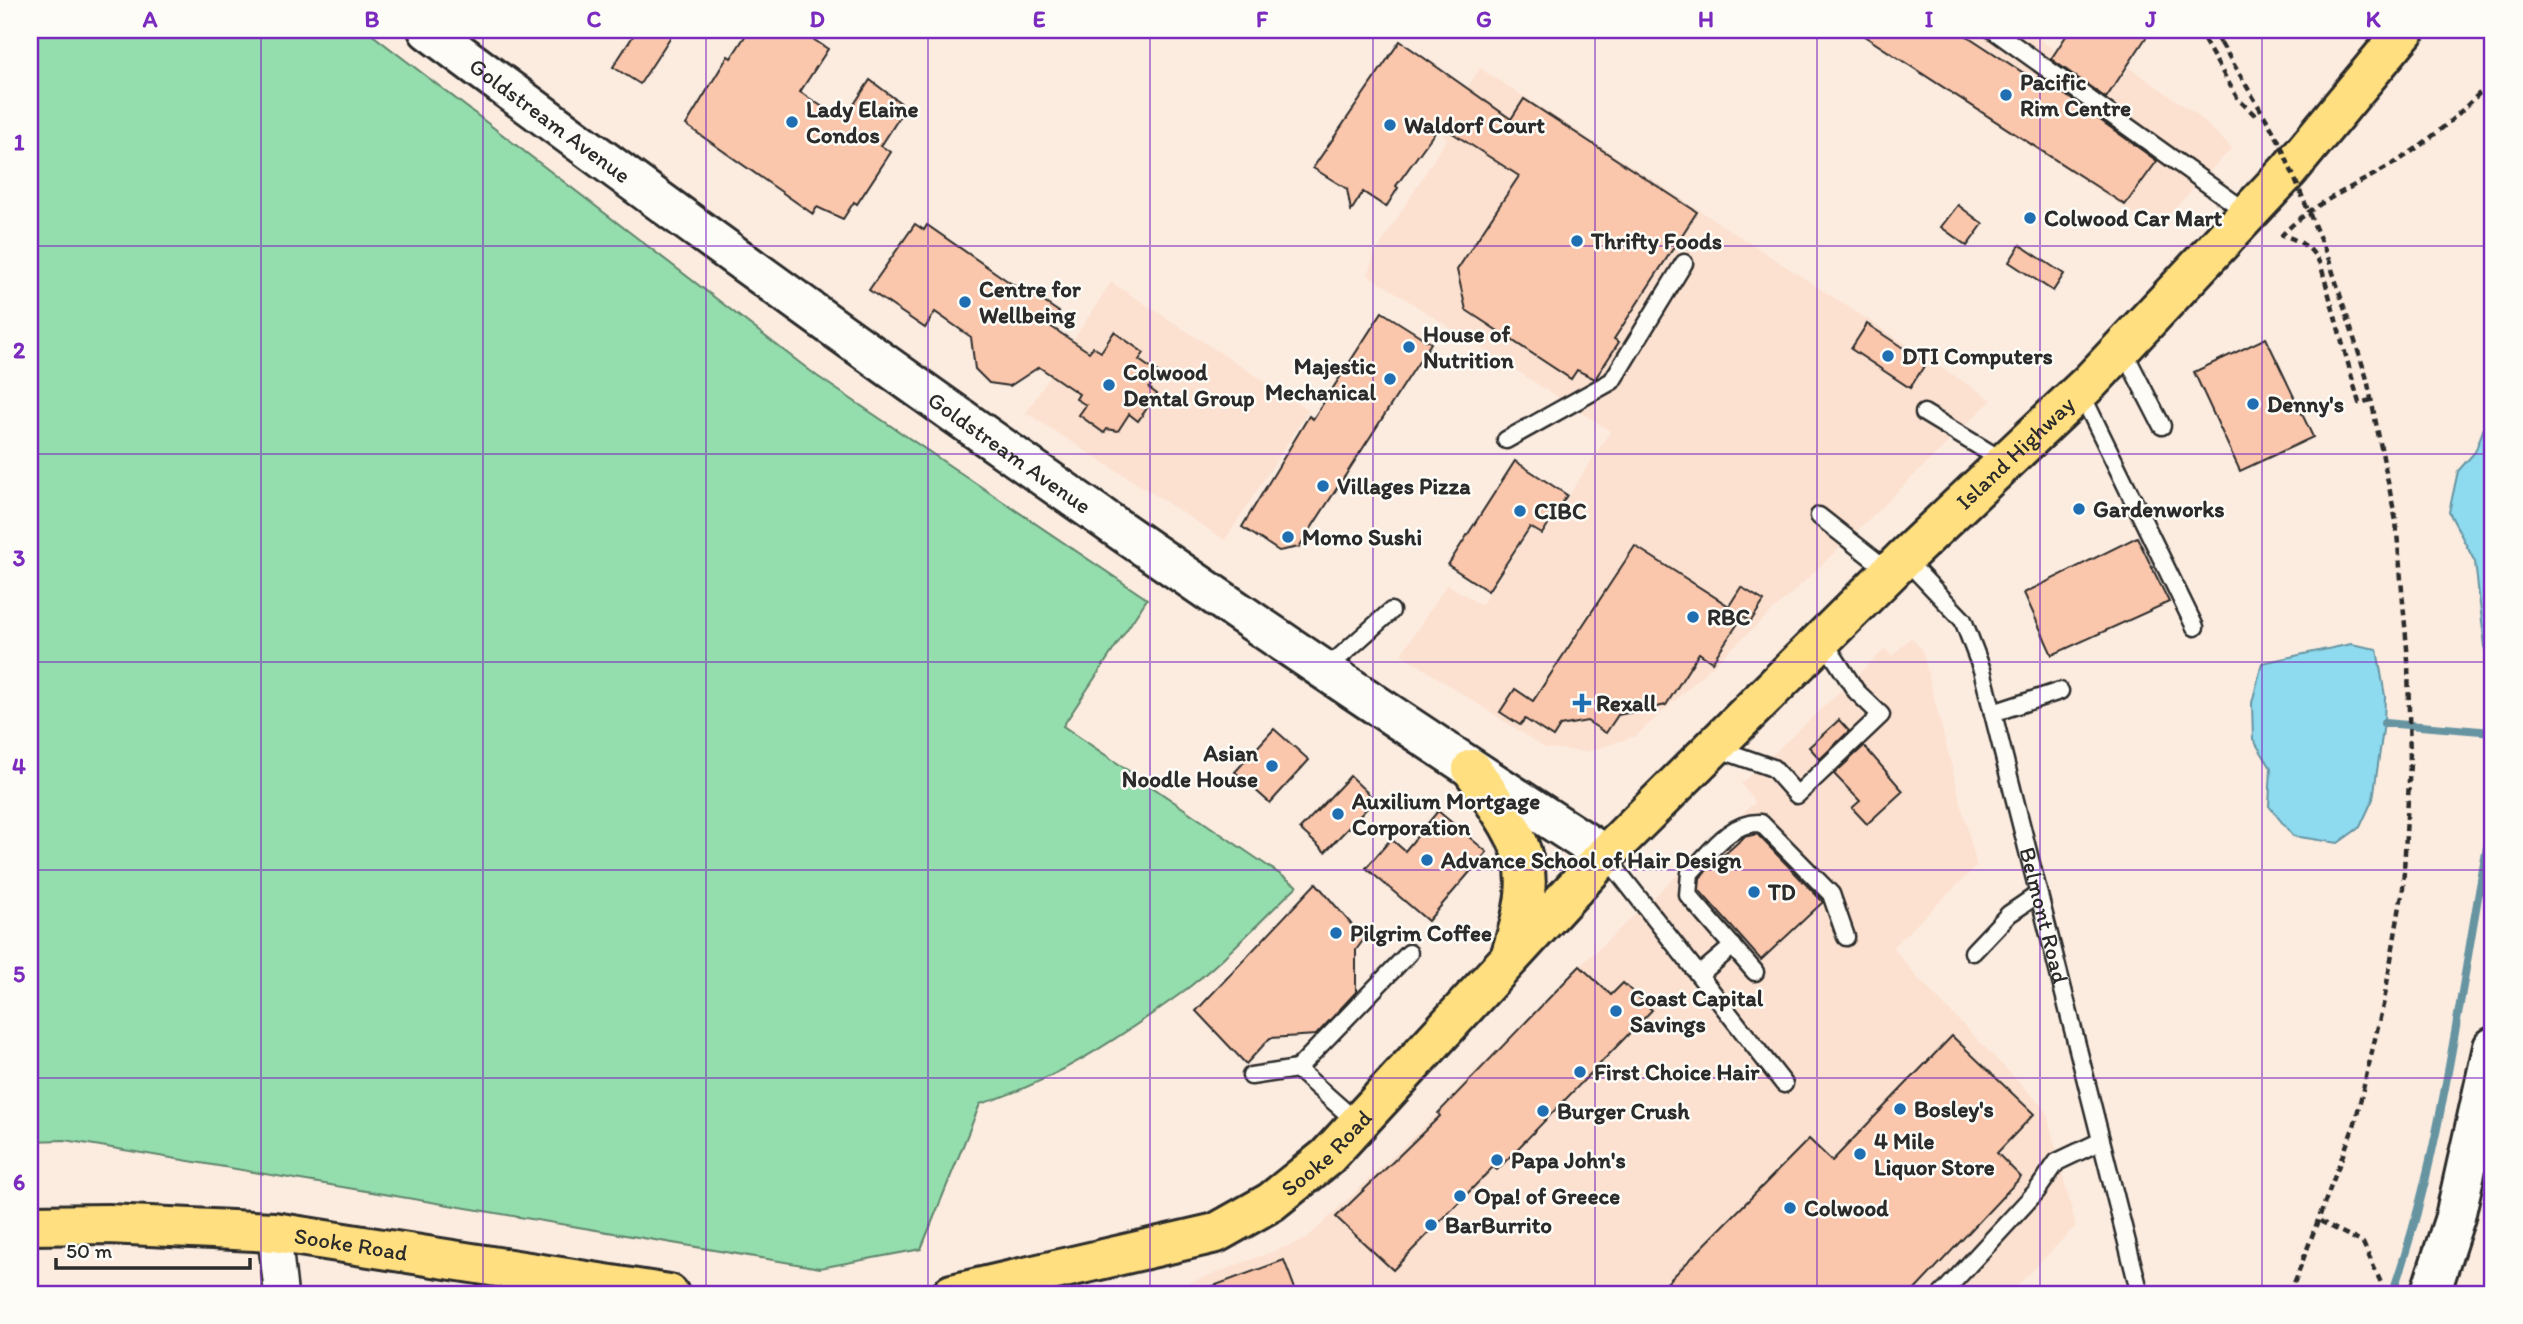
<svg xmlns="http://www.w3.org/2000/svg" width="2523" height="1324" font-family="Itim,sans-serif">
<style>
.built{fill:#fce1d0}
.green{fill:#94ddad;stroke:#60846c;stroke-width:2}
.water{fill:#8edaef;stroke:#6694a1;stroke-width:2}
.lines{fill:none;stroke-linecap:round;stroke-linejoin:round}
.stream{stroke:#6694a1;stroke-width:8}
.building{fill:#fbc7ac;stroke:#2b2b2b;stroke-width:2}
.service-casing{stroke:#2b2b2b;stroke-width:21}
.minor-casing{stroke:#2b2b2b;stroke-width:37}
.tertiary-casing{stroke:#2b2b2b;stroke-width:44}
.primary-casing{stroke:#2b2b2b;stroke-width:44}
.path{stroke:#2b2b2b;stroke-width:4.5;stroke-dasharray:7 5;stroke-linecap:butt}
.service{stroke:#fdfcf7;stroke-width:16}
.minor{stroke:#fdfcf7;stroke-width:32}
.tertiary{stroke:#fdfcf7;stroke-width:38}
.primary{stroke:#ffdf80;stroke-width:38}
.path-bridge{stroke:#2b2b2b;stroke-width:4.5;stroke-dasharray:7 5;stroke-linecap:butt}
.grid{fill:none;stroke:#7b2cbf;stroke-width:2;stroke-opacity:0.55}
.poi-dot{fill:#1f6fb2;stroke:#fdfcf7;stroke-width:2.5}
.labels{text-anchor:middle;stroke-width:5;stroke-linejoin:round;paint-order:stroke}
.poi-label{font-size:23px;font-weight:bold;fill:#2b2b2b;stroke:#fdfcf7;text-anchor:start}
.street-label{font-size:23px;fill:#2b2b2b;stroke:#fdfcf7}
.neatline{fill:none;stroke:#7b2cbf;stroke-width:2.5}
.grid-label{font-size:23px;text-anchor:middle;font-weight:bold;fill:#7b2cbf}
</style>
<rect width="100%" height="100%" fill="#fcece0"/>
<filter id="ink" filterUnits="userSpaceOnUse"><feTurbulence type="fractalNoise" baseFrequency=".0143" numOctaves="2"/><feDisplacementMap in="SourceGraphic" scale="14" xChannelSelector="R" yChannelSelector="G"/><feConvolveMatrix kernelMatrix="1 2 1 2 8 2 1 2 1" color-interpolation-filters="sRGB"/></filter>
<g filter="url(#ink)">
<!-- built -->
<g class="built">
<polygon points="1853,30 2030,30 2046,44 2114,89 2129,67 2196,114 2232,148 2156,228"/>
<polygon points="1480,68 1992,400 1799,587 1636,736 1588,752 1545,748 1401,654 1447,584 1481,605 1531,529 1543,536 1610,431 1368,275 1374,255 1447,138 1439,132"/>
<polygon points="1111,282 1309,410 1225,540 1026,413"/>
<polygon points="1911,637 1922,650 1977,866 1893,947 1916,976 2046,1110 2076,1226 2009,1294 1159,1294 1306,1239 1438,1113 1461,1085 1580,966 1755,802 1741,784 1885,649 1892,656"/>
</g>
<!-- green -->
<path class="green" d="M30,30h336l451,346 330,223 -84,127 234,160c-38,36 -75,77 -117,108 -61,44 -128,89 -200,110l-59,145 -101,19 -755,-128 -35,1z"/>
<!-- water -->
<g class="water">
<polygon points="2493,411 2493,658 2486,655 2475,562 2449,512 2458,471 2475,452 2490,411"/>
<polygon points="2351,644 2377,649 2385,696 2384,723 2373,799 2360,827 2338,843 2293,836 2269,806 2271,768 2253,739 2252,703 2262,663"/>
</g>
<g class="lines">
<!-- stream -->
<g class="stream">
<polyline points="2384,723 2493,732"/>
<path d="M2392,1294c54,-153 69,-319 101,-478"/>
</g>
</g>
<!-- building -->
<g class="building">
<polygon points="637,30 675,30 640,84 613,67"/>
<polygon points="749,30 799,30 828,49 800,92 835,115 845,118 870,80 906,107 881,146 891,152 857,204 854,202 843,219 817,207 813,214 686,125 728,56 731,58"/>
<polygon points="1855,30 1958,30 2036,81 2039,76 2157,161 2125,205"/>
<polygon points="2070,30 2151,30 2106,98 2051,59"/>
<polygon points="1400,41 1511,119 1524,99 1697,212 1614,339 1619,342 1595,379 1577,370 1571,379 1466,310 1457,270 1519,176 1440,125 1396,186 1398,188 1386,207 1363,192 1351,211 1347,189 1313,168"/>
<polygon points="1958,205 1983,224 1967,246 1941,227"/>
<polygon points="915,224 924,230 927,225 1022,291 1023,288 1059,312 1050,326 1089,352 1093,347 1101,352 1114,332 1144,353 1139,360 1159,374 1149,388 1157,394 1138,421 1129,414 1118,431 1107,429 1104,433 1079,415 1086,405 1076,399 1079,394 1039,367 1010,386 989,383 975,369 971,337 935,312 925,328 869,290"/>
<polygon points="2020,245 2064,274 2053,291 2009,262"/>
<polygon points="1382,312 1431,343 1299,547 1279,551 1242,527 1309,416 1313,419"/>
<polygon points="1867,324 1926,363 1910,388 1851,349"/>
<polygon points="2266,338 2313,437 2240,471 2194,372"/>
<polygon points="1515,461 1567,495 1542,534 1530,527 1488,591 1448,565"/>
<polygon points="2137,537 2169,602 2052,655 2024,593"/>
<polygon points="1635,546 1729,606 1741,587 1764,601 1751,621 1743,616 1712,662 1699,653 1666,705 1618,715 1606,733 1587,721 1560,726 1553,737 1525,719 1520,725 1500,712 1515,689 1533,701"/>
<polygon points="1839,720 1849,731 1820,759 1809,747"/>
<polygon points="1274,729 1309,760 1270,803 1235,772"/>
<polygon points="1864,746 1903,791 1867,824 1852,808 1860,801 1834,774"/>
<polygon points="1350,776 1375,800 1325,852 1300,829"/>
<polygon points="1438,811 1487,852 1428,921 1366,868 1391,839 1405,851"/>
<polygon points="1757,834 1823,902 1761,960 1699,890 1700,878 1705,872 1744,837"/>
<polygon points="1316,883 1364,939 1356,950 1356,992 1316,1035 1270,1038 1246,1064 1196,1011"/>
<polygon points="1580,966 1611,995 1623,983 1652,1010 1497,1170 1493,1167 1393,1270 1336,1217 1440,1116 1438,1113"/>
<polygon points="1952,1036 2034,1114 1997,1153 2021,1177 1911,1294 1656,1294 1809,1139 1832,1161"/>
<polygon points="1284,1260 1297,1294 1198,1294 1197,1292"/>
</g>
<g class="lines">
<defs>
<g id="service">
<polyline points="1993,30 2248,213"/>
<polyline points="2122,348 2162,426"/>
<polyline points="2080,391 2195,627"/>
<polyline points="1924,413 2005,462"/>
<polyline points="1506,440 1612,381 1684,263"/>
<polyline points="1819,516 1890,572"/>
<path id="s1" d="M1904,558l59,62 19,50 158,624"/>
<polyline points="1325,670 1391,611"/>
<polyline points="1993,713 2060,691"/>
<polyline points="1716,748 1773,768 1797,795 1881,715 1856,691 1823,640"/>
<polyline points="1605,855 1784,1084"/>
<polyline points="1973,952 2009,914 2037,895"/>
<path d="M1755,972l-67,-77 2,-22c20,-20 40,-52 71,-50l70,71 15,43"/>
<polyline points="1699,975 1733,946"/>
<polyline points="1297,1069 1409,953"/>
<polyline points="1251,1076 1297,1069 1358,1123"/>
<polyline points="1942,1294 2036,1192 2057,1162 2101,1141"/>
</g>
<polyline id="minor" points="274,1232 281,1294"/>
<g id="tertiary">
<path id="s2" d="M428,30c384,286 774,566 1177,825"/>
<polyline points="2430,1294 2455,1217 2493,1047"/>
</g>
<g id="primary">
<path d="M1472,769c52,76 69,92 39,185"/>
<path id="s3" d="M30,1225l78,-1 166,8 395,62"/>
<path id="s4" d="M952,1294l264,-61 55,-31 56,-45 278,-302 299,-297 186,-176 199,-212 116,-140"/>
</g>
</defs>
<!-- service casing -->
<use href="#service" class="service-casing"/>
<!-- minor casing -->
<use href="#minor" class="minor-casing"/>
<!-- tertiary casing -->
<use href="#tertiary" class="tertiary-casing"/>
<!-- primary casing -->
<use href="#primary" class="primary-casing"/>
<!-- path -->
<g class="path">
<polyline points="2198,30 2238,99 2258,118"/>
<polyline points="2211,30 2221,43"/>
<path d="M2371,400l-12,3 -38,-137c-9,-19 -20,-25 -39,-31 34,-36 81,-51 122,-78 34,-23 62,-49 89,-78"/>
<polyline points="2320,1221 2363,1243 2386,1294"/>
<polyline points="2290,1294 2355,1123 2384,1001 2403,888 2410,763 2408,660 2396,521 2367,379 2329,260"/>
</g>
<!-- service -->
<use href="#service" class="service"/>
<!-- minor -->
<use href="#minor" class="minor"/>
<!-- tertiary -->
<use href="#tertiary" class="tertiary"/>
<!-- primary -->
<use href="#primary" class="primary"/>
<!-- path-bridge -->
<polyline class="path-bridge" points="2221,43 2278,139 2329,260"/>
</g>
</g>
<!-- grid -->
<path class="grid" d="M261,30v1264M483,30v1264M706,30v1264M928,30v1264M1150,30v1264M1373,30v1264M1595,30v1264M1817,30v1264M2040,30v1264M2262,30v1264M30,246h2463M30,454h2463M30,662h2463M30,870h2463M30,1078h2463"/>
<!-- markers -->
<g class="poi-dot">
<circle cx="2006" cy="95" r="7"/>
<circle cx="792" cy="122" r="7"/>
<circle cx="1390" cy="125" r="7"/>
<circle cx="2030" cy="218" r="7"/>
<circle cx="1577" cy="241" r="7"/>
<circle cx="965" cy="302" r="7"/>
<circle cx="1409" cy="347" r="7"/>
<circle cx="1888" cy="356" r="7"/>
<circle cx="1390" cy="379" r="7"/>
<circle cx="1109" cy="385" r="7"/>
<circle cx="2253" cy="404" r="7"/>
<circle cx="1323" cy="486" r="7"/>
<circle cx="2079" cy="509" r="7"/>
<circle cx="1520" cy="511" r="7"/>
<circle cx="1288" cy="537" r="7"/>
<circle cx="1693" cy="617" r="7"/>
<path d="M1578.5 692.5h7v7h7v7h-7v7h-7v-7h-7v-7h7z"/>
<circle cx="1272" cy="766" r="7"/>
<circle cx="1338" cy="814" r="7"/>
<circle cx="1427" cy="860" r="7"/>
<circle cx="1754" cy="892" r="7"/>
<circle cx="1336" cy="933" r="7"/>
<circle cx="1616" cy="1011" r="7"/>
<circle cx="1580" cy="1072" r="7"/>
<circle cx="1900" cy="1109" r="7"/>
<circle cx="1543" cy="1111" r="7"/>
<circle cx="1860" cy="1154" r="7"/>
<circle cx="1497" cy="1160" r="7"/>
<circle cx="1460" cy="1196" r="7"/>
<circle cx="1790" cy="1208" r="7"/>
<circle cx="1431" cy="1225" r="7"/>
</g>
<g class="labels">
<!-- poi labels -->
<g class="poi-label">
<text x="2020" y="90">Pacific<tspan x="2020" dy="26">Rim Centre</tspan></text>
<text x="806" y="117">Lady Elaine<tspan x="806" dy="26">Condos</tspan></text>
<text x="1404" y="133">Waldorf Court</text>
<text x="2044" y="226">Colwood Car Mart</text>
<text x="1591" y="249">Thrifty Foods</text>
<text x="979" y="297">Centre for<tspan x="979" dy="26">Wellbeing</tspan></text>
<text x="1423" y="342">House of<tspan x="1423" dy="26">Nutrition</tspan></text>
<text x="1902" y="364">DTI Computers</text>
<text x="1376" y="374" text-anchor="end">Majestic<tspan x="1376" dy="26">Mechanical</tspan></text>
<text x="1123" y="380">Colwood<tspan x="1123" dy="26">Dental Group</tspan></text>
<text x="2267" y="412">Denny's</text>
<text x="1337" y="494">Villages Pizza</text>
<text x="2093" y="517">Gardenworks</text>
<text x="1534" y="519">CIBC</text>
<text x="1302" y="545">Momo Sushi</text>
<text x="1707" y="625">RBC</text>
<text x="1596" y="711">Rexall</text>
<text x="1258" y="761" text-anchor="end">Asian<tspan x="1258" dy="26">Noodle House</tspan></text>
<text x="1352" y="809">Auxilium Mortgage<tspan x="1352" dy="26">Corporation</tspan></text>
<text x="1441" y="868">Advance School of Hair Design</text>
<text x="1768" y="900">TD</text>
<text x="1350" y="941">Pilgrim Coffee</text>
<text x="1630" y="1006">Coast Capital<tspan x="1630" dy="26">Savings</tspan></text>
<text x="1594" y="1080">First Choice Hair</text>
<text x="1914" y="1117">Bosley's</text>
<text x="1557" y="1119">Burger Crush</text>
<text x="1874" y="1149">4 Mile<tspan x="1874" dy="26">Liquor Store</tspan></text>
<text x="1511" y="1168">Papa John's</text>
<text x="1474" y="1204">Opa! of Greece</text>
<text x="1804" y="1216">Colwood</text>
<text x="1445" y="1233">BarBurrito</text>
</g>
<!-- street labels -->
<g class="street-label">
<text dy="8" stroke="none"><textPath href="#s2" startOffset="152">Goldstream Avenue</textPath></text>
<text dy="8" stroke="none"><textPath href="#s4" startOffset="1391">Island Highway</textPath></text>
<text dy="8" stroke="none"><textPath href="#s2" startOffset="719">Goldstream Avenue</textPath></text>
<text dy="8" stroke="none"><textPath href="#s1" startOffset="392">Belmont Road</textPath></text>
<text dy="8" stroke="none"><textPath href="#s4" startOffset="408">Sooke Road</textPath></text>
<text dy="8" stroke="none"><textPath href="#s3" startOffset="322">Sooke Road</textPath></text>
</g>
</g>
<!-- margin -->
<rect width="2523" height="1324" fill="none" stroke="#fdfcf7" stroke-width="77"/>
<!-- scale -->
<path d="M56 1258v10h194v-10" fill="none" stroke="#2b2b2b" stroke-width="3.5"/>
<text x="66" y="1258" font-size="21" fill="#2b2b2b" stroke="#fdfcf7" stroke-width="5" paint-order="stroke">50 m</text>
<rect x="38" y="38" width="2446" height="1248" class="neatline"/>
<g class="grid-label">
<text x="150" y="27">A</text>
<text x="372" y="27">B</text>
<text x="594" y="27">C</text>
<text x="817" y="27">D</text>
<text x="1039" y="27">E</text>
<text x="1262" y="27">F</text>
<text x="1484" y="27">G</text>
<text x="1706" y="27">H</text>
<text x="1929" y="27">I</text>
<text x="2151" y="27">J</text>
<text x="2373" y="27">K</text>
<text x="19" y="150">1</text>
<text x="19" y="358">2</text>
<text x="19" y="566">3</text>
<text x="19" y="774">4</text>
<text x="19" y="982">5</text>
<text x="19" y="1190">6</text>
</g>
</svg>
